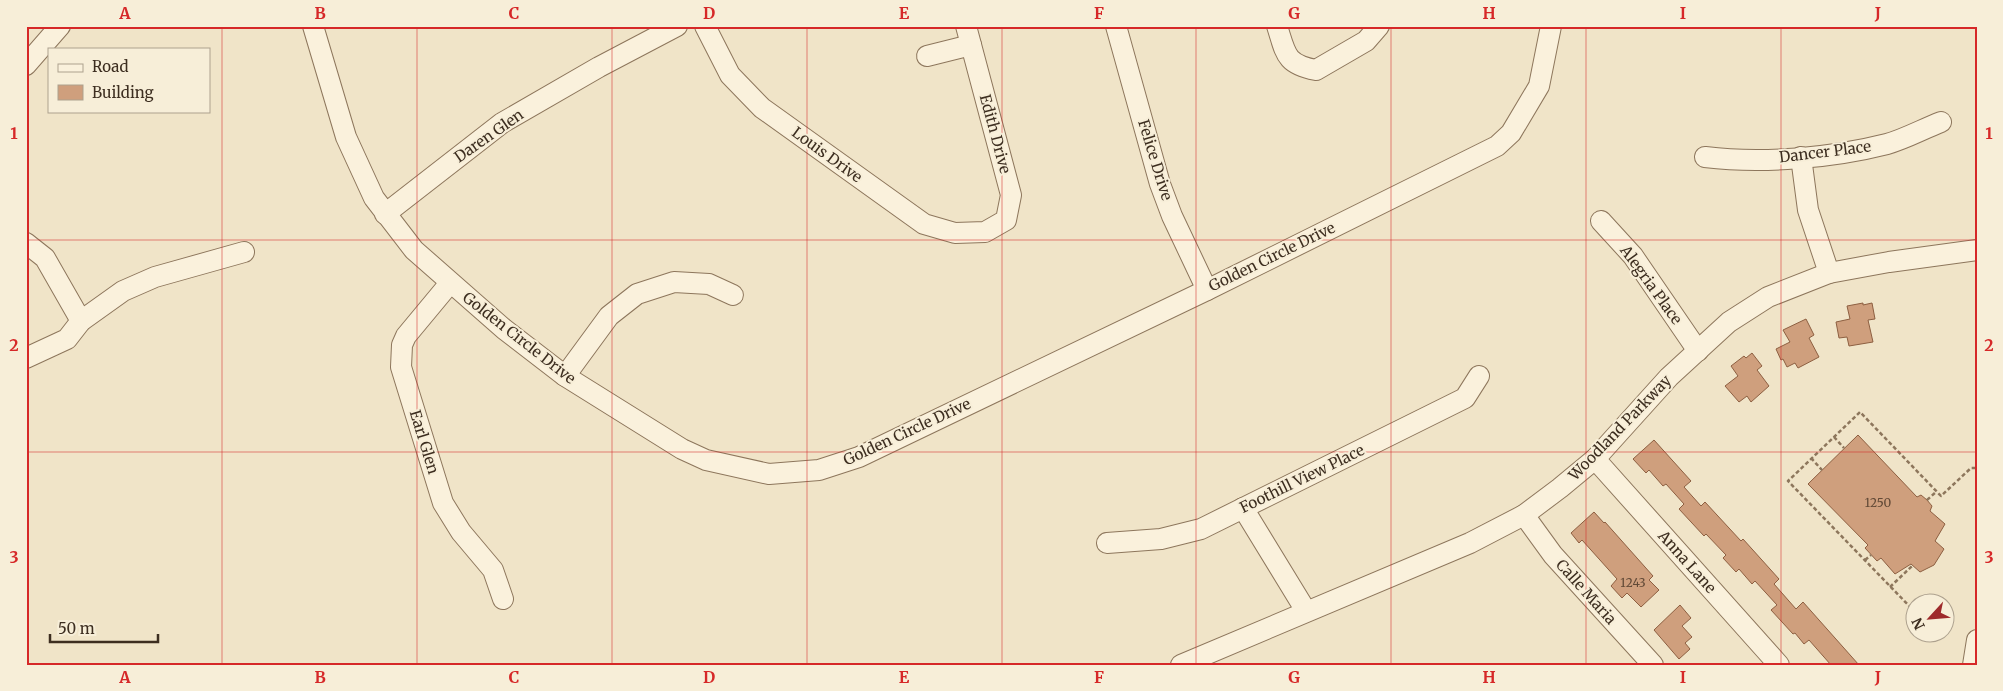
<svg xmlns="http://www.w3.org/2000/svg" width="2003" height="691" font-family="Merriweather,serif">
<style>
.building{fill:#cf9f7d;stroke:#8d5f41}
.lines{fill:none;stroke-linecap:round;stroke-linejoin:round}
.minor-casing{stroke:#8d765c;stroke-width:22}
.path{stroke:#8d765c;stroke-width:2.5;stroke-dasharray:4 2.5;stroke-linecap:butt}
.minor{stroke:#faf1dc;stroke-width:20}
.grid{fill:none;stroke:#d62828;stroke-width:1;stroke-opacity:0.55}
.labels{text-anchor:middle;stroke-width:4;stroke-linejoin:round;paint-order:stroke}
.number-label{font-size:12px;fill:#624a37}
.street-label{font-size:15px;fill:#3d2e20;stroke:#f7eed8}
.neatline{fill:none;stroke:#d62828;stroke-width:2}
.grid-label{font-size:16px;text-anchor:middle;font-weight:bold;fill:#d62828}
</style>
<rect width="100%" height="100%" fill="#f0e4c8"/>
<!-- building -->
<g class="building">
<polygon points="1863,303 1863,305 1872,303 1875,319 1868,320 1873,342 1849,346 1847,337 1839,338 1836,322 1850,319 1847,306"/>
<polygon points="1806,319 1814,335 1809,338 1819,357 1798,368 1795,363 1787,367 1783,359 1781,360 1776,349 1790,342 1783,330"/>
<polygon points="1752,353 1762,366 1757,370 1769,386 1751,402 1747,396 1739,402 1725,386 1738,376 1731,366 1744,356 1746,358"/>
<polygon points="1858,435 1917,497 1921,495 1927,500 1932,506 1930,511 1945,524 1935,541 1944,549 1934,565 1920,572 1911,564 1895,574 1881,558 1877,561 1865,548 1868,545 1808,484"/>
<polygon points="1654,440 1691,481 1684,487 1701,506 1705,502 1741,541 1743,539 1779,579 1774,584 1796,609 1803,602 1859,665 1831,665 1809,640 1804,644 1795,633 1793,634 1771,610 1777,605 1755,581 1752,584 1739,569 1736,572 1723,558 1726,555 1706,534 1704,536 1679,509 1684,504 1666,484 1663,486 1649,470 1646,473 1633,459"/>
<polygon points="1594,512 1604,523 1605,522 1653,576 1649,580 1659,590 1641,607 1627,593 1622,598 1611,586 1617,579 1582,540 1579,543 1571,533"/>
<polygon points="1680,605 1691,618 1682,626 1692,637 1685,643 1690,649 1679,659 1654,630"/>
</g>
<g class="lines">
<defs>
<g id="minor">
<polyline points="313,26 346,137 374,198 414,250 504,329 565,376 682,449 706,460 769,474 819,470 859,457 1207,290 1497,146 1511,133 1539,86 1551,26"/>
<polyline points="705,26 730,75 762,108 924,224 955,233 985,232 1006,220 1011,195 966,26"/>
<polyline points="1116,26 1160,184 1172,216 1207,290"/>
<path d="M1277,26c9,28 8,38 39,44l50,-29 13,-15"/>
<polyline points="927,56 971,45"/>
<polyline points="26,65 60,26"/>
<path d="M1705,157c57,7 127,1 182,-13 18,-5 36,-15 54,-22"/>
<polyline points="1801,157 1808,210 1829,273"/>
<polyline points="385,214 502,123 599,67 677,26"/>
<polyline points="1601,221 1633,256 1698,351"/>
<polyline points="26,243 45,258 81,321"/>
<polyline points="450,283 406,336 402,345 401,367 443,503 461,532 493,570 503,599"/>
<polyline points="26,358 67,339 81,321 123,291 155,277 244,252"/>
<polyline points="565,376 609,316 637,294 674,282 709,284 733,295"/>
<polyline points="1595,459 1779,665"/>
<polyline points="1243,508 1306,611"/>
<polyline points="1524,515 1553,555 1653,665"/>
<polyline points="1107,543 1161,539 1201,529 1465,398 1479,376"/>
<polyline points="1181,665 1470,543 1524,515 1560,488 1595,459 1669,377 1729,322 1768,297 1829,273 1889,262 1977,250"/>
<polyline points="1973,665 1977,640"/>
</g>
</defs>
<!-- minor casing -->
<use href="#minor" class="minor-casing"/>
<!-- path -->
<g class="path">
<polyline points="1834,437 1844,448"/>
<polyline points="1811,458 1822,470"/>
<polyline points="1927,500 1936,492"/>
<polyline points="1865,560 1871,555"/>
<polyline points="1890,587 1912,566"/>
<polyline points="1916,613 1788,481 1860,412 1941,496 1971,468 1977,468"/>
<polyline points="1935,634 1937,636"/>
</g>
<!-- minor -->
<use href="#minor" class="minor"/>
</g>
<!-- grid -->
<path class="grid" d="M222,26v639M417,26v639M612,26v639M807,26v639M1002,26v639M1196,26v639M1391,26v639M1586,26v639M1781,26v639M26,240h1951M26,452h1951"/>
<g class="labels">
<!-- number labels -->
<g class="number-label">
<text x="1878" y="507">1250</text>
<text x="1633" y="587">1243</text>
</g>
<!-- street labels -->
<g class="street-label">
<text transform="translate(995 134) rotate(75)" y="5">Edith Drive</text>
<text transform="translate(489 136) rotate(-35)" y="5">Daren Glen</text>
<text transform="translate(1825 152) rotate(-7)" y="5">Dancer Place</text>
<text transform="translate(827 155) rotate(36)" y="5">Louis Drive</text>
<text transform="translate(1155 160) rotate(73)" y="5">Felice Drive</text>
<text transform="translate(1272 257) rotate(-26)" y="5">Golden Circle Drive</text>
<text transform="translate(1651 285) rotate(54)" y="5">Alegria Place</text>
<text transform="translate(519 338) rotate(38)" y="5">Golden Circle Drive</text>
<text transform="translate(1620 428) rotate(-46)" y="5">Woodland Parkway</text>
<text transform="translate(907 432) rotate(-25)" y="5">Golden Circle Drive</text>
<text transform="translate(424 442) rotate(73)" y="5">Earl Glen</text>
<text transform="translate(1302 479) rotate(-26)" y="5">Foothill View Place</text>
<text transform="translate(1687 562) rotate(48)" y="5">Anna Lane</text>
<text transform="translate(1586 592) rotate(48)" y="5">Calle Maria</text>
</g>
</g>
<!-- border -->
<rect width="2003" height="691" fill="none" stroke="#f7eed8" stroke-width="55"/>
<!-- legend -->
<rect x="48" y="48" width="162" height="65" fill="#f7eed8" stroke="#ada18e"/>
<rect x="58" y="64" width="25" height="8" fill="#faf1dc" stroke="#ada18e"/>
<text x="92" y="72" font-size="15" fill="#3d2e20">Road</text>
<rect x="58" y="85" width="25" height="15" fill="#cf9f7d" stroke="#ada18e"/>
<text x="92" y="98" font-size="15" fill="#3d2e20">Building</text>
<!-- north arrow -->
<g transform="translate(1930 618) rotate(244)"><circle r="24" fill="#f7eed8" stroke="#ada18e"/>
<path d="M0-4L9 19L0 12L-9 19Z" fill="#9e2a2b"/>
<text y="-8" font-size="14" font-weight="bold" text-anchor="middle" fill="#3d2e20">N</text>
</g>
<!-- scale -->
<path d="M50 634v8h108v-8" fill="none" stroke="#3d2e20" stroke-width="2.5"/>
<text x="58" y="634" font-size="15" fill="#3d2e20" stroke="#f7eed8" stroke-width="4" paint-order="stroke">50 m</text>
<rect x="28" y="28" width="1948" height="636" class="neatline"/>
<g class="grid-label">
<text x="125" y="19">A</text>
<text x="320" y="19">B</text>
<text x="514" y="19">C</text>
<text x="709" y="19">D</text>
<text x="904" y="19">E</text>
<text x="1099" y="19">F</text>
<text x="1294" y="19">G</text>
<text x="1489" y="19">H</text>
<text x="1683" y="19">I</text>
<text x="1878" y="19">J</text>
<text x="14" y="139">1</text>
<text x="1989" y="139">1</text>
<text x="14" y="351">2</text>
<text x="1989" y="351">2</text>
<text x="14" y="563">3</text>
<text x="1989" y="563">3</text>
<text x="125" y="683">A</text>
<text x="320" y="683">B</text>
<text x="514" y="683">C</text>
<text x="709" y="683">D</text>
<text x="904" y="683">E</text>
<text x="1099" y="683">F</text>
<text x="1294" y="683">G</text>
<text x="1489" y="683">H</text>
<text x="1683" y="683">I</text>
<text x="1878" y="683">J</text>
</g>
</svg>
